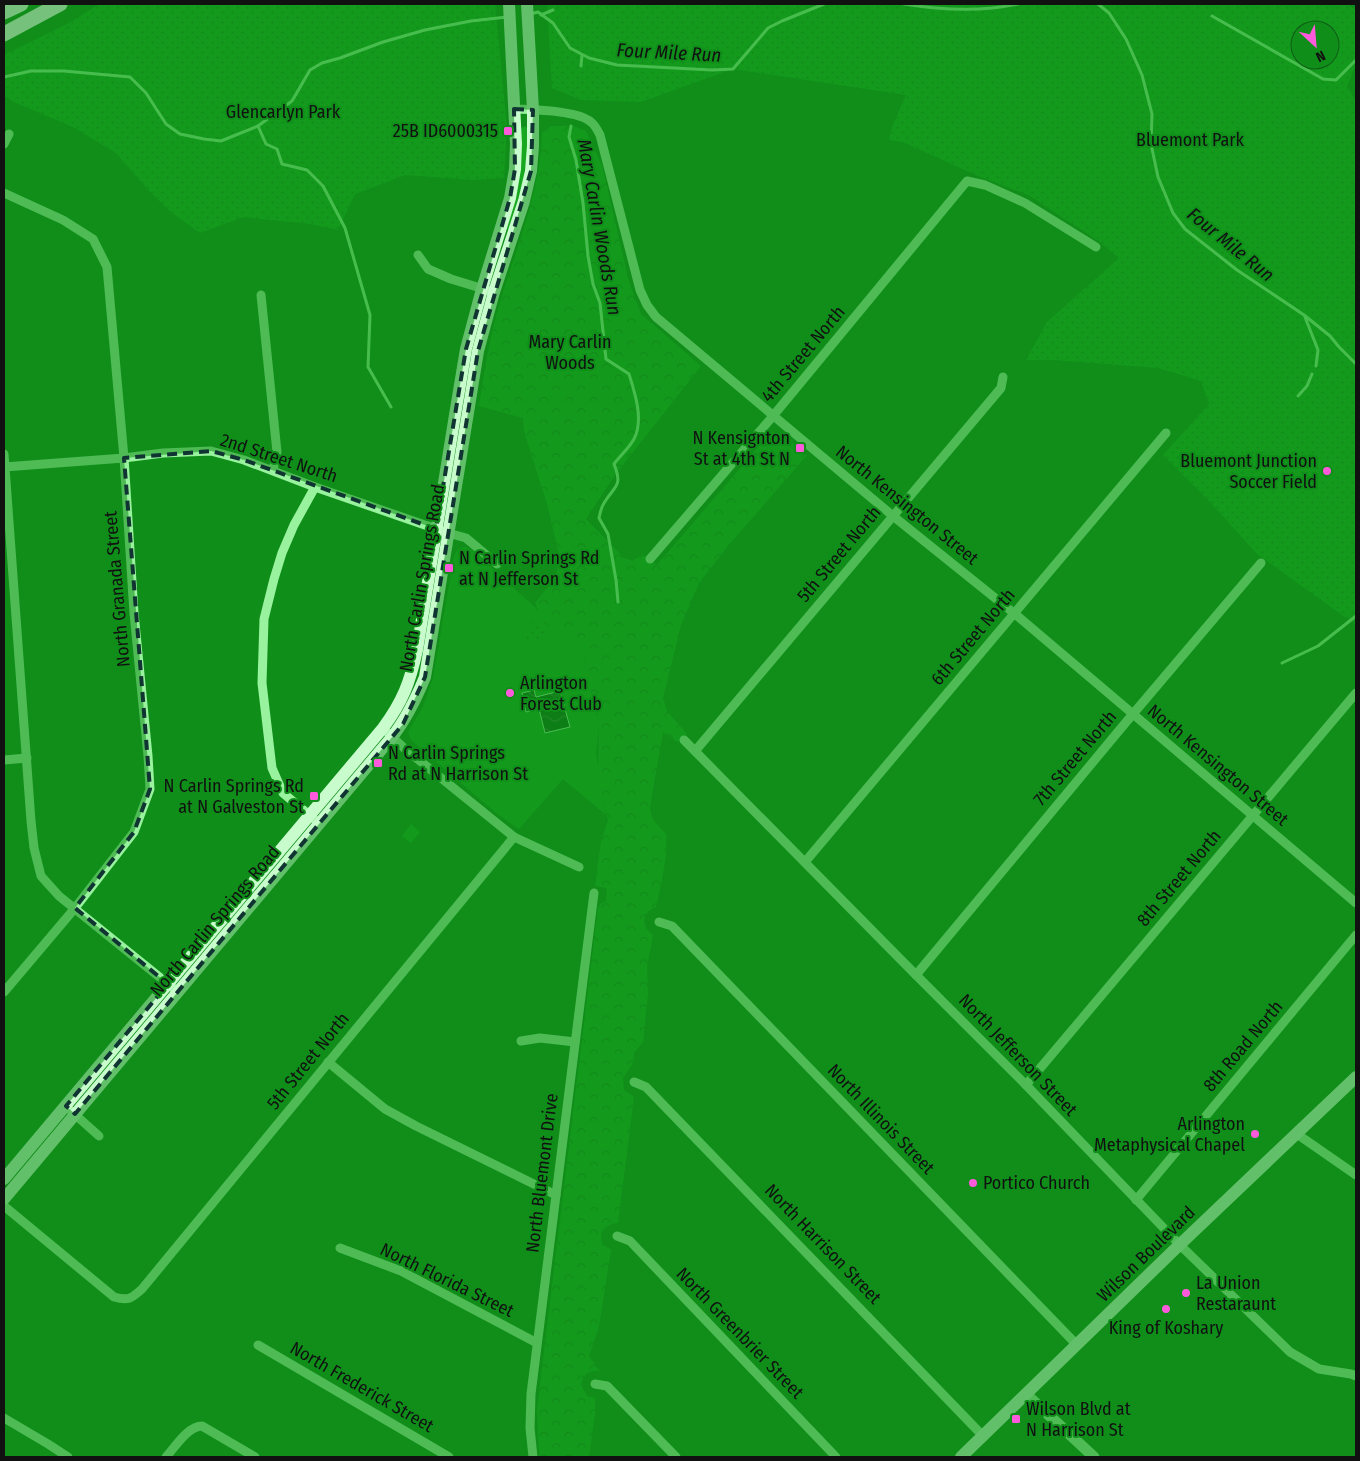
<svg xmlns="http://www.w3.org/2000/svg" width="1360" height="1461" font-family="'Fira Sans Condensed',sans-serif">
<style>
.grass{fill:#18a820}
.forest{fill:url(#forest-crowns)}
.park{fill:url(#park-dots);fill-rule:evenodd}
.water{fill:url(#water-waves);stroke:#8af68f}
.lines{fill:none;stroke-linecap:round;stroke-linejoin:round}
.stream{stroke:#8af68f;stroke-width:3}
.minor{stroke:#99f29e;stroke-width:9}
.tertiary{stroke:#99f29e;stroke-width:11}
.secondary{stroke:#c8fccc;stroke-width:12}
.trunk{stroke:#f2fff3;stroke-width:15}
.marked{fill:none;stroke:#103432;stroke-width:4;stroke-dasharray:10 6;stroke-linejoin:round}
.poi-dot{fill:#ff5adb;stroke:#108e1a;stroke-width:2}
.labels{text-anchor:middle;stroke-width:4;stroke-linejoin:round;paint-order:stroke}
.park-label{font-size:18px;fill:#111;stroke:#108e1a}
.poi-label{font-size:18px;fill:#111;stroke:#108e1a;text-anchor:start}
.street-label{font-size:18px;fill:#111;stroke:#108e1a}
.water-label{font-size:19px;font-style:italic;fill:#111;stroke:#108e1a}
</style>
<defs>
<pattern id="forest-crowns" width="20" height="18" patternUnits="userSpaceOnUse" patternTransform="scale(1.25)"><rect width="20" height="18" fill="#18a820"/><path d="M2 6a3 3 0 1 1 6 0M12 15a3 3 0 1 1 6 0" fill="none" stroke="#14871b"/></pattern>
<pattern id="park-dots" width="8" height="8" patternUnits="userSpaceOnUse" patternTransform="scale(1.25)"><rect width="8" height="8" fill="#18a820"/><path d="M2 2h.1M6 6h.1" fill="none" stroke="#14871b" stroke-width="1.8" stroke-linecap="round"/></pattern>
<pattern id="water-waves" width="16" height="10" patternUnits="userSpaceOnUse" patternTransform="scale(1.25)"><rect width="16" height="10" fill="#0a6912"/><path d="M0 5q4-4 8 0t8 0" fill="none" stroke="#367d3c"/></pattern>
</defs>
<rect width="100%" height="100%" fill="#108e1a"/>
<!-- grass -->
<g class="grass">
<polygon points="525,126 528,129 527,154 522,186 509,230 507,229 521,129"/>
<polygon points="464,547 471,549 583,651 599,726 596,753 606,815 563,779 519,829 496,813 411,740 408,732 423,707 433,678 454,556 458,549"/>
<polygon points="411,824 420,832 411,843 402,836"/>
</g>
<!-- forest -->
<path class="forest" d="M551,126h22l13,5 16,34 27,117 12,32 60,52 -86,109 -29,44 38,39 9,3 10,-7 14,11 114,-133c12,-3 27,15 36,23l-79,91 -29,37 -18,42 -18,73 4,13 20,23 -9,8 -15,-10 -13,75c0,12 8,19 16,27 2,21 -5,52 -10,73 -14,5 -16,19 -3,28l-6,32 1,27 -5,48 -9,11 -1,10 -10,15 1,12 10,7 -16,126c-11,0 -23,10 -14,22 0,0 6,4 7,5l-12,76 -10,30 11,15c-11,-1 -17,3 -19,14l6,11 8,2v16l-6,43h-50l-2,-48 61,-501 2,-4 6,-3 1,-13 -12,-2 6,-45 7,-20 -10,-45 1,-50 -16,-75 -39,-28 -9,-20 20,-25 5,-20 -13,-54 -23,-73 -1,-13 -44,-12c5,-32 10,-65 19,-97 17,-59 42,-113 44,-176z"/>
<!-- park -->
<g class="park">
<polygon points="100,4 495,4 507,127 504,178 474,180 405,175 355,194 338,230 311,224 243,217 200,233 171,212 149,191 116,153 73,127 14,102 4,96 4,55 67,24"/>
<path d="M547,4h800l9,6v55l-9,21 9,15v524l-99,-71 -46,-51 -48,-48 46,-51 -8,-23 -43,-13 -104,-8h-28l21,-38 72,-64 -22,-18 -67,-44 -54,-21 -73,-33 -14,-2 3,-13 14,-32 -173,-26 -92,33 -60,-2 -29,-12zM1300,30h30v30h-30z"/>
<polygon points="534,621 544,628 544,633 537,643 525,639 523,635"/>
</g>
<!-- water -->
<polygon class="water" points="534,690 536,697 560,691 570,727 545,733 539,709 526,712 522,693"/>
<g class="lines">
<!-- stream -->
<g class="stream">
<path d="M904,4c37,6 77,8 114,0"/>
<polyline points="1098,4 1109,13 1126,39 1142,75 1152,114 1151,144 1158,177 1173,213 1185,229 1237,270 1304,315 1330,336 1339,347 1356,364"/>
<polyline points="531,14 538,12 553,23 570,48 589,58 617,65 712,70 733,69 768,28 782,21 824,4"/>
<polyline points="541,15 553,10"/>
<polyline points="1212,16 1323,79 1336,80 1356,60"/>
<polyline points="581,66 582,55"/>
<polyline points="4,77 31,71 64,71 130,77 146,93 166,124 180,134 204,139 221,141 258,126 292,101 310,70 322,63 340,58 383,42 425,30 471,21 507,17"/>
<polyline points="258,126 266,144 277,149 282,164 307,170 323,186 345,228 370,315 368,367 391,407"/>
<path d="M571,126l-2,11 7,23 7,43 5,53 5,28 7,19 6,56 23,15c6,19 15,46 5,65 -5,9 -14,17 -20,25 9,23 1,21 -10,39 -3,5 -4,10 -5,15l9,16 8,46 2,22"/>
<polyline points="1305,317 1318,350 1316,366"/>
<polyline points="1298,396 1307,386 1312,374"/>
<polyline points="1282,663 1318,646 1356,616"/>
</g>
<!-- minor -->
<g class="minor">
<path d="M514,109c19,1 63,1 77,13 4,3 7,9 9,13l40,155 7,15 9,12 237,199 122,98 341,289"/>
<polyline points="4,144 9,134"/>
<polyline points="4,193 63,220 93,239 107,267 124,458 134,613 148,756 150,789 134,832 75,908 4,992"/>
<polyline points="418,255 428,269 451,279 487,290"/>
<polyline points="261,295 277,452 273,470"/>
<polyline points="4,454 31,821 34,848 41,876 59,896 173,988"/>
<polyline points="4,467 124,458 163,453 211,451 244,460 315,487 448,533 466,538 497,564"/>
<polyline points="650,559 773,416 967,181 985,185 1025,203 1096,247"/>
<polyline points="388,733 404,748 514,837 579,867"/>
<polyline points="684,740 916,975 1026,1085 1180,1245 1290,1352 1319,1369 1351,1374 1356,1376"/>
<polyline points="696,750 1001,388 1003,377"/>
<polyline points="4,760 27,758"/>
<polyline points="314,819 283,793 272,768 262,683 264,619 274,579 282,553 294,525 315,487"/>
<polyline points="805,862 1166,433"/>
<polyline points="659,922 672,926 1077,1345"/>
<polyline points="916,975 1127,721 1261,563"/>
<polyline points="521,1041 540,1038 575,1042"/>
<polyline points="328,1062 385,1109 416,1126 556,1195"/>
<polyline points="634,1082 646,1087 983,1436"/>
<polyline points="1026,1085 1356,693"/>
<polyline points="71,1111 99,1136"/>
<polyline points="1297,1134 1356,1175"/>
<polyline points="1136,1200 1356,935"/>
<path d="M4,1206l110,91c14,4 17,2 28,-8l372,-452"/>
<polyline points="617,1236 630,1241 836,1457"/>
<polyline points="340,1248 401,1271 537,1343"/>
<polyline points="258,1345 449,1457"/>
<polyline points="595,1384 607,1386 676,1457"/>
<polyline points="4,1418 48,1444 68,1457"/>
<path d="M166,1457c9,-10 22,-31 36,-31l53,31"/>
<polyline points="533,1457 530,1428 531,1394 594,893"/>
</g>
<!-- tertiary -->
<polyline class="tertiary" points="1026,1394 1094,1457"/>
<!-- secondary -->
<g class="secondary">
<path d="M4,1179l379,-451c20,-27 27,-46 34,-78l38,-235 11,-66 16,-60 28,-91 5,-29 1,-25 -7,-140"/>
<path d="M4,1199l388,-462c15,-19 24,-38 33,-60l53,-326 16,-59 30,-91 7,-30 2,-25v-36l-6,-106"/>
<polyline points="961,1457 1172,1252 1356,1077"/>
</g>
<!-- trunk -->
<g class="trunk">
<polyline points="4,12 21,4"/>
<polyline points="4,34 60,4"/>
</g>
</g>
<!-- marked area -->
<path d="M0 0H1360V1461H0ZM514,109l19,1 -2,61 -53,180 -53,326 -22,47 -328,390 -9,-8 102,-122 -93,-76 59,-76 16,-43 -26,-331 87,-7 33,9 192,69 30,-180 44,-151 5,-29z" fill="#108e1a" fill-opacity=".55" fill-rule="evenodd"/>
<path class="marked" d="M514,109l19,1 -2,61 -53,180 -53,326 -22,47 -328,390 -9,-8 102,-122 -93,-76 59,-76 16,-43 -26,-331 87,-7 33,9 192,69 30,-180 44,-151 5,-29z"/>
<!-- markers -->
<g class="poi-dot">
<rect x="503" y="126" width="10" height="10" rx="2.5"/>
<rect x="795" y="443" width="10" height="10" rx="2.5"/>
<circle cx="1327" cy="471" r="5"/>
<rect x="444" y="563" width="10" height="10" rx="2.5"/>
<circle cx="510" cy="693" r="5"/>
<rect x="373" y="758" width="10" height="10" rx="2.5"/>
<rect x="309" y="791" width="10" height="10" rx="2.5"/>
<circle cx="1255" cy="1134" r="5"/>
<circle cx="973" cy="1183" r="5"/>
<circle cx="1186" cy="1293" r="5"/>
<circle cx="1166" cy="1309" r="5"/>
<rect x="1011" y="1414" width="10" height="10" rx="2.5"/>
</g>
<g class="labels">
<!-- park labels -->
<g class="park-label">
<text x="283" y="118">Glencarlyn Park</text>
<text x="1190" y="146">Bluemont Park</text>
<text x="570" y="348">Mary Carlin<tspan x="570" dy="21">Woods</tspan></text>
</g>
<!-- poi labels -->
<g class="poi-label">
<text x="498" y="137" text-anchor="end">25B ID6000315</text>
<text x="790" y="444" text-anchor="end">N Kensignton<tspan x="790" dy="21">St at 4th St N</tspan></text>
<text x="1317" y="467" text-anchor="end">Bluemont Junction<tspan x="1317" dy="21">Soccer Field</tspan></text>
<text x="459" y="564">N Carlin Springs Rd<tspan x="459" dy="21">at N Jefferson St</tspan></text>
<text x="520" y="689">Arlington<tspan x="520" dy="21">Forest Club</tspan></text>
<text x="388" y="759">N Carlin Springs<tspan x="388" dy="21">Rd at N Harrison St</tspan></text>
<text x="304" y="792" text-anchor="end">N Carlin Springs Rd<tspan x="304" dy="21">at N Galveston St</tspan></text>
<text x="1245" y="1130" text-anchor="end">Arlington<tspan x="1245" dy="21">Metaphysical Chapel</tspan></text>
<text x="983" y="1189">Portico Church</text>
<text x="1196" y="1289">La Union<tspan x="1196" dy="21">Restaraunt</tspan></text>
<text x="1166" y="1334" text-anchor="middle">King of Koshary</text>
<text x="1026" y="1415">Wilson Blvd at<tspan x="1026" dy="21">N Harrison St</tspan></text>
</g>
<!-- street labels -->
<g class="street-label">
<text transform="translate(803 354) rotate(-50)" y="6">4th Street North</text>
<text transform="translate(279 458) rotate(18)" y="6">2nd Street North</text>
<text transform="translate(907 505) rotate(39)" y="6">North Kensington Street</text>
<text transform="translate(839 554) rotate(-50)" y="6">5th Street North</text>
<text transform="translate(422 578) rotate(-80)" y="6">North Carlin Springs Road</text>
<text transform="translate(117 589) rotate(-95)" y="6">North Granada Street</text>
<text transform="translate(973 637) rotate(-50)" y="6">6th Street North</text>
<text transform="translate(1075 758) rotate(-50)" y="6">7th Street North</text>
<text transform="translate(1218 765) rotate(40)" y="6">North Kensington Street</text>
<text transform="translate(1179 878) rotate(-50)" y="6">8th Street North</text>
<text transform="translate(215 921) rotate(-50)" y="6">North Carlin Springs Road</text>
<text transform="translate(1243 1046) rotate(-50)" y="6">8th Road North</text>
<text transform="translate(1018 1055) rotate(46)" y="6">North Jefferson Street</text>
<text transform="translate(308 1061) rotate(-51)" y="6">5th Street North</text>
<text transform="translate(881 1119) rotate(46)" y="6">North Illinois Street</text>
<text transform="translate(542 1173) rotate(-83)" y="6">North Bluemont Drive</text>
<text transform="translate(823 1244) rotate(46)" y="6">North Harrison Street</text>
<text transform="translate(1146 1254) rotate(-44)" y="6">Wilson Boulevard</text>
<text transform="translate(447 1280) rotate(26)" y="6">North Florida Street</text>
<text transform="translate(740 1333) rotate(46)" y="6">North Greenbrier Street</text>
<text transform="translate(362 1387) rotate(30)" y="6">North Frederick Street</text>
</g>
<!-- water labels -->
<g class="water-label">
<text transform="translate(669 52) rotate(3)" y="7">Four Mile Run</text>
<text transform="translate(600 227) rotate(80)" y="7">Mary Carlin Woods Run</text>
<text transform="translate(1231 244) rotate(39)" y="7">Four Mile Run</text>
</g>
</g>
<!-- border -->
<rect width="1360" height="1461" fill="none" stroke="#111111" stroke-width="10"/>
<!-- north arrow -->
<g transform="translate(1315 45) rotate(154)"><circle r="24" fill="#108e1a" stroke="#105c16"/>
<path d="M0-4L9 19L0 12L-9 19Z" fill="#ff5adb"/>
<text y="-8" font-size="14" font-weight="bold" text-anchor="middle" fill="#111111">N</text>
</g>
</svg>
